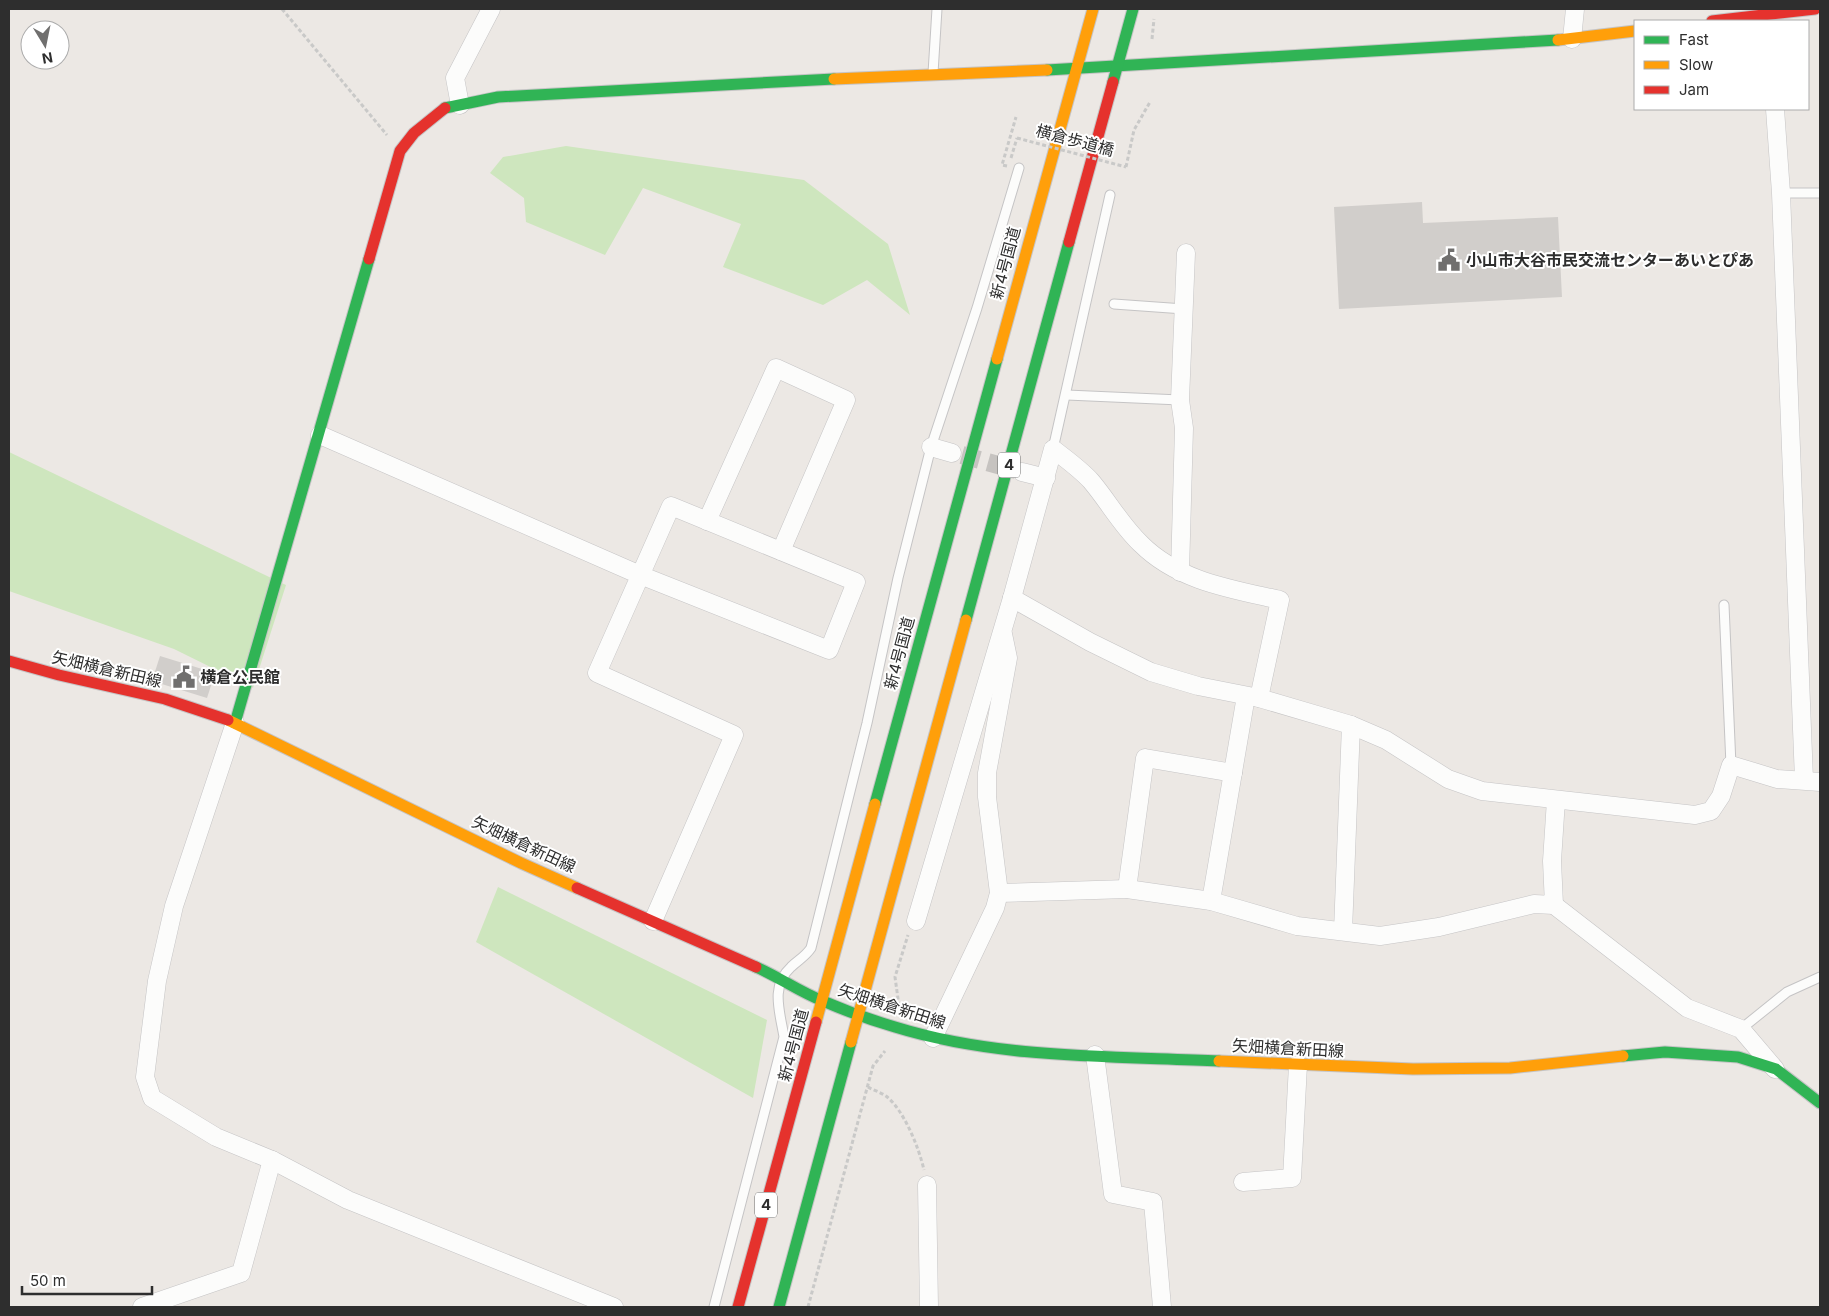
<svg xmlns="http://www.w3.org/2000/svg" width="1829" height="1316" font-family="Inter,'Noto Sans JP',sans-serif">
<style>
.green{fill:#cee6be}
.building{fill:#d1cecb}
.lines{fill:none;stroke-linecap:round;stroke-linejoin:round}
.street-tunnel{stroke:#c6c3c0;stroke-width:18;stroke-dasharray:18 9;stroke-linecap:butt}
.lane-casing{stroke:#c5c4c5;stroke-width:11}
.street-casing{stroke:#c5c4c5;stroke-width:19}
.fast-casing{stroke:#c5c4c5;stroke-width:13}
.slow-casing{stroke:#c5c4c5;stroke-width:13}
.jam-casing{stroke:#c5c4c5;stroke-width:13}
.path{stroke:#c9c9c8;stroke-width:3;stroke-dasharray:4 2.5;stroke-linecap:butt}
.lane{stroke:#fcfcfb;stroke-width:9}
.street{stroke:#fcfcfb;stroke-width:18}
.fast{stroke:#30b455;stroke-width:11}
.slow{stroke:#ff9f0a;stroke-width:11}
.jam{stroke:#e5322d;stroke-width:11}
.path-bridge{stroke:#c9c9c8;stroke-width:3;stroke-dasharray:4 2.5;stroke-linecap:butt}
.labels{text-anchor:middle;stroke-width:4;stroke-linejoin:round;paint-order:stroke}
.shield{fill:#fff;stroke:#6d6d6d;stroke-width:1}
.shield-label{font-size:15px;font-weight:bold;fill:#2e2e2e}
.street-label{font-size:16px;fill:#2e2e2e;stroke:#fff}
.poi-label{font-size:16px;font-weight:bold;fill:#2e2e2e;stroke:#fff;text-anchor:start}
</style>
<rect width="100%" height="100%" fill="#ece8e4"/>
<!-- green -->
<g class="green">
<polygon points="566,146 804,180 888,244 910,315 867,280 823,305 723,267 741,224 643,188 605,255 526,222 524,198 490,173 503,157"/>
<polygon points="9,452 286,585 253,688 174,649 9,591"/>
<polygon points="498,887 767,1020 753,1098 476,942"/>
</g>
<!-- building -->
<g class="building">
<polygon points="1422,202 1423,223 1558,217 1562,297 1339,309 1334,207"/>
<polygon points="160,656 215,673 207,698 152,681"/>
</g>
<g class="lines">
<!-- street-tunnel -->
<polyline class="street-tunnel" points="962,455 1016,470"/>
<defs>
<g id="lane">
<polyline points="933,73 937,9"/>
<polyline points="1781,193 1820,193"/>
<polyline points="1114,304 1184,309"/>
<polyline points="1067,395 1180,400"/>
<polyline points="1053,449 1110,195"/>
<polyline points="1724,605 1731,765"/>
<polyline points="1741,1029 1787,992 1820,977"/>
<path d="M714,1307l70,-270c-4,-25 -14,-51 7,-70 7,-7 14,-10 20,-19l56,-225 31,-145 33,-131 46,-139 42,-140"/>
</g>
<g id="street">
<polyline points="1572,39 1575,9"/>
<polyline points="460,105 455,78 491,9"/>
<polyline points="1775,109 1781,193 1804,780"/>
<polyline points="320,435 640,575 829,650 856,582 671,506 597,673 734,735 653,921"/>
<polyline points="931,447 952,453"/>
<polyline points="1022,472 1046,478"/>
<polyline points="707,521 776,368 846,400 781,551"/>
<polyline points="1180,572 1184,428 1180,400 1186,253"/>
<polyline points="1012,598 1090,642 1151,672 1198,686 1259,698 1351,725 1386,740 1448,779 1482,791 1695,815 1711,811 1721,796 1731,765 1777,779 1820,782"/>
<polyline points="235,723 174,906 157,981 145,1077 152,1098 216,1137 272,1160 348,1200 614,1307"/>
<polyline points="1127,889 1145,758 1233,773"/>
<polyline points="999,893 1127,889 1211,901 1297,926 1380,936 1439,927 1534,904 1554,905 1552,861 1556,800"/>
<polyline points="1211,901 1246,696"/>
<polyline points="1554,905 1687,1008 1741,1029 1775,1069"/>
<path d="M916,921l96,-323 41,-149c13,10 27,20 38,32 17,20 30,44 50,63 37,37 90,45 139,56l-21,98"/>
<polyline points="1343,931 1351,725"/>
<polyline points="933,1038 995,908 999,893 987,797 987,773 1008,658 1003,634"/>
<polyline points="1095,1055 1113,1194 1153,1202 1162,1307"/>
<polyline points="1243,1182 1292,1178 1298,1065"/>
<polyline points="927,1185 929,1307"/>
<polyline points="142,1307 241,1273 272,1160"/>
</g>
<g id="fast">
<polyline points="1047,70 1558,40"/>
<polyline points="1113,82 1133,9"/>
<polyline points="445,108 498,97 834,79"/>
<polyline points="966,620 1069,242"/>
<polyline points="235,723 369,259"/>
<polyline points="875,804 997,359"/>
<path d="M756,967c23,10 44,25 67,34 23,10 48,19 72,26 104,32 216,29 324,34"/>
<polyline points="1623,1056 1665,1052 1738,1057 1776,1069 1820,1103"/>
<polyline points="779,1307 851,1042"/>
</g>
<g id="slow">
<polyline points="1558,40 1635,31"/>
<polyline points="834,79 1047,70"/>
<polyline points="997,359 1093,9"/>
<polyline points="228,720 521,863 577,888"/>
<polyline points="816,1022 875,804"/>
<polyline points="851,1042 966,620"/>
<polyline points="1219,1061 1413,1069 1510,1068 1623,1056"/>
</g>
<g id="jam">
<polyline points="1712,21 1815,9"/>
<polyline points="1069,242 1113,82"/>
<polyline points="369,259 400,151 414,133 445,108"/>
<polyline points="9,661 59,675 165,699 228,720"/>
<polyline points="577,888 756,967"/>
<polyline points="738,1307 816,1022"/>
</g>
</defs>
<!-- lane casing -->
<use href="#lane" class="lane-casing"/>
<!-- street casing -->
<use href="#street" class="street-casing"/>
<!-- fast casing -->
<use href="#fast" class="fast-casing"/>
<!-- slow casing -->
<use href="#slow" class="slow-casing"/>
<!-- jam casing -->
<use href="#jam" class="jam-casing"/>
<!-- path -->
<g class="path">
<polyline points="282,9 387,135"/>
<polyline points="1152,39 1154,19"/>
<polyline points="1011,158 1017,138"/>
<polyline points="1007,166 1002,165 1016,117"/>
<polyline points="1126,167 1134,130 1150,102"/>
<polyline points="899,1006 895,977 908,935"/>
<path d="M868,1087c5,3 12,5 18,9 18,14 33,52 38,74"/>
<polyline points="808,1307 873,1066 885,1051"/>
</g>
<!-- lane -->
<use href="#lane" class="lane"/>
<!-- street -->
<use href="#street" class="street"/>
<!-- fast -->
<use href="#fast" class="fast"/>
<!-- slow -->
<use href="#slow" class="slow"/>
<!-- jam -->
<use href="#jam" class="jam"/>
<!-- path-bridge -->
<polyline class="path-bridge" points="1017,138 1126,167"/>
</g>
<!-- icons -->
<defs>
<symbol id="civic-bare" viewBox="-9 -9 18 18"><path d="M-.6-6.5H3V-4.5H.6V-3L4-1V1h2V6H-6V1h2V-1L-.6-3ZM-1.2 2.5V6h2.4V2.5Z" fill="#706f6e" stroke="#fff" stroke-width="2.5" paint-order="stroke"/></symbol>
</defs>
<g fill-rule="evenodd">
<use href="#civic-bare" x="1433" y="244" width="32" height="32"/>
<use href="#civic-bare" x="168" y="661" width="32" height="32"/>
</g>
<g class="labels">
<!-- shield labels -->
<g class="shield">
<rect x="998" y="452.5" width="22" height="25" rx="4"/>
<rect x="755" y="1192.5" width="22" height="25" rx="4"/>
</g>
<g class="shield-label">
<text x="1009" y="470">4</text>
<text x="766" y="1210">4</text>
</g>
<!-- street labels -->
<g class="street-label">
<text transform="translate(1075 140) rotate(15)" y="6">横倉歩道橋</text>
<text transform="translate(1005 263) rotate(-75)" y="6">新4号国道</text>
<text transform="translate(899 653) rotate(-75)" y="6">新4号国道</text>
<text transform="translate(107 669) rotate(13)" y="6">矢畑横倉新田線</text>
<text transform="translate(524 844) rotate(25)" y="6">矢畑横倉新田線</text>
<text transform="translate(892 1006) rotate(18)" y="6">矢畑横倉新田線</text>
<text transform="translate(793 1045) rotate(-75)" y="6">新4号国道</text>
<text transform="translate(1288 1048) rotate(3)" y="6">矢畑横倉新田線</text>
</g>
<!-- poi labels -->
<g class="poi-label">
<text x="1466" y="266">小山市大谷市民交流センターあいとぴあ</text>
<text x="200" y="683">横倉公民館</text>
</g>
</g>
<!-- border -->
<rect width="1829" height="1316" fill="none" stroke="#2e2e2e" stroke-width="20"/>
<!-- legend -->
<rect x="1634" y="20" width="175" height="90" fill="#ffffff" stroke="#ababab"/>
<rect x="1644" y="36" width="25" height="8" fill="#30b455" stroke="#ababab"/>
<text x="1679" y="45" font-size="15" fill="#2e2e2e">Fast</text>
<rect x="1644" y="61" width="25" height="8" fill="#ff9f0a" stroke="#ababab"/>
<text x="1679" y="70" font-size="15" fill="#2e2e2e">Slow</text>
<rect x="1644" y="86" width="25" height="8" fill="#e5322d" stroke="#ababab"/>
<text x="1679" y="95" font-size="15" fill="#2e2e2e">Jam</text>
<!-- north arrow -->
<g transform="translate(45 45) rotate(170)"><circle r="24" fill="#ffffff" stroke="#ababab"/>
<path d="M0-4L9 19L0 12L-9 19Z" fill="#706f6e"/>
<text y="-8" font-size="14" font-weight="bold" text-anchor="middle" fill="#2e2e2e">N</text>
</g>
<!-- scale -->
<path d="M22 1286v8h130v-8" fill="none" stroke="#2e2e2e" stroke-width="2.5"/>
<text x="30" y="1286" font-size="15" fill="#2e2e2e" stroke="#ffffff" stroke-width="4" paint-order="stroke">50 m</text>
</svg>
